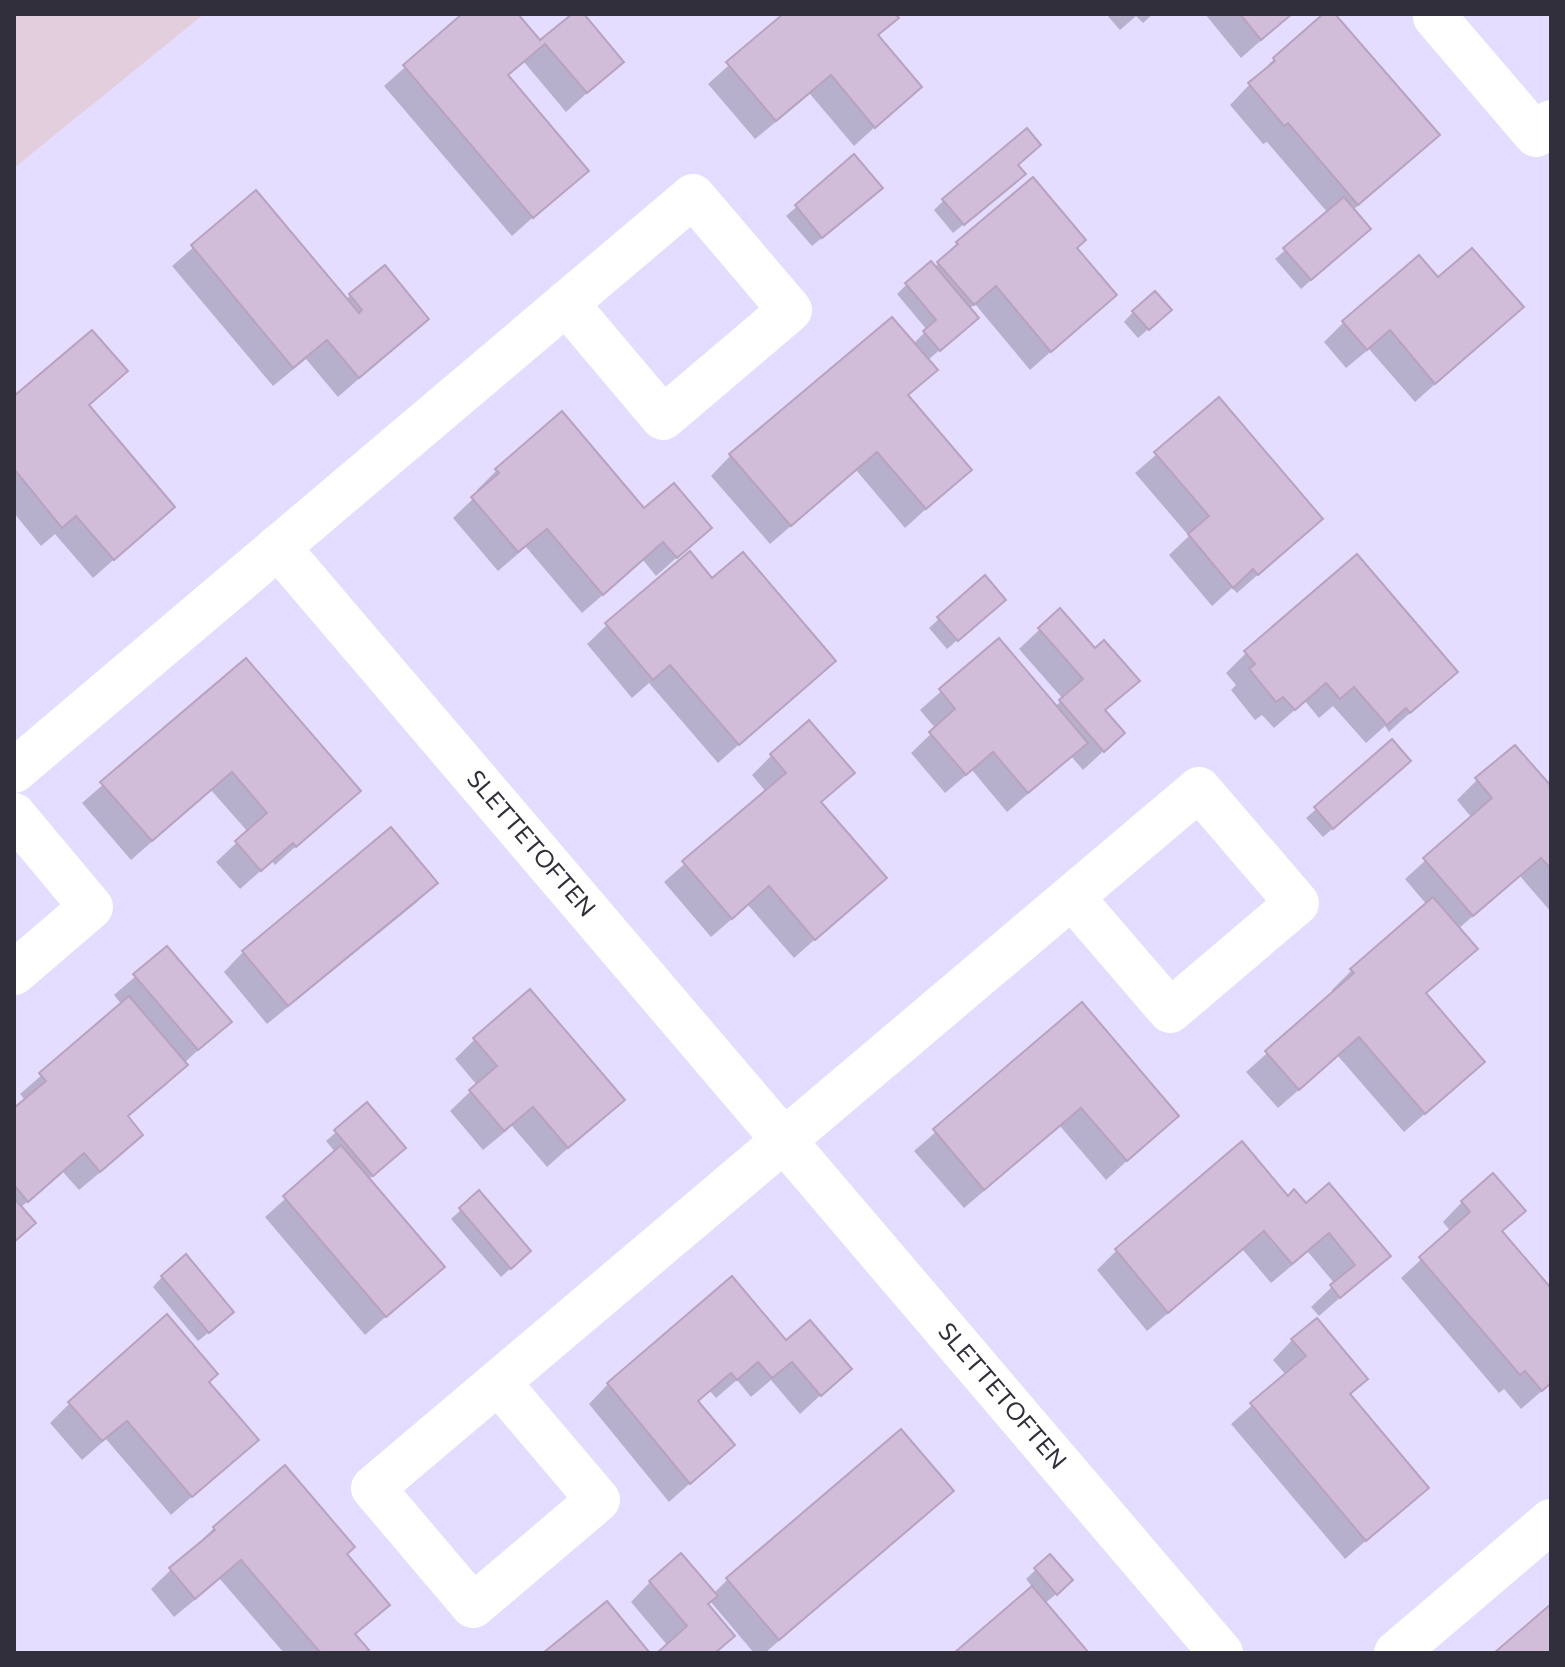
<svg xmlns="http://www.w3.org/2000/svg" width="1565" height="1667" font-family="Commissioner,sans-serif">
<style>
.green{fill:#e2cedc}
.shadow{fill:#0003}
.building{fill:#d1bdd9;stroke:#b7a3bf;stroke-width:2}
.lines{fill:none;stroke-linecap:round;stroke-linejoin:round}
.street{stroke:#fff;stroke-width:44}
.labels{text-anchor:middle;stroke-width:6;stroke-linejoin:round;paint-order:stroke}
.street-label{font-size:24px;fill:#322f3c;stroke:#fff}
</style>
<rect width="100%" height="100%" fill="#e5ddff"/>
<!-- green -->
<polygon class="green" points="14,14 204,14 14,168"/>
<!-- shadow -->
<g class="shadow">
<polygon points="465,14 515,14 540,43 575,14 581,14 621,62 566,112 524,62 506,77 586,170 512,236 384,86"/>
<polygon points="786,14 893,14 896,18 877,37 919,87 854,146 810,94 755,139 708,84"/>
<polygon points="1106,14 1153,14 1143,23 1136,16 1120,30"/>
<polygon points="1205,14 1291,14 1241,58"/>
<polygon points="1326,14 1333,14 1437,135 1353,210 1359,239 1301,289 1275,259 1328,213 1267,142 1263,144 1230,105 1274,59"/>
<polygon points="854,157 871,197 812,246 786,216"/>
<polygon points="1014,183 953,233 934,210 944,200"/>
<polygon points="256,193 345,300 384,268 427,319 338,397 306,359 273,386 172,266"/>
<polygon points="957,243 1075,248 1115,295 1030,370 975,304 969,309 966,327 927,361 935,370 907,397 969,470 905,528 856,470 770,544 711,476 730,456 892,319 913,344 927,330 897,294 907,284 934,268"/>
<polygon points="1438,280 1521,307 1415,402 1369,349 1346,368 1324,342 1344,322"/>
<polygon points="1133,312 1160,319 1138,338 1124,322"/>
<polygon points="125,371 88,406 173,507 93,578 55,534 41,546 14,513 14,398"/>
<polygon points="1219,400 1321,519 1237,593 1232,588 1212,606 1169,555 1189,536 1135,473"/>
<polygon points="497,470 644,510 710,528 656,576 643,560 582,613 526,547 498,571 453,518 479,493 477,490"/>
<polygon points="712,581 833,661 718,763 649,683 632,698 587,644 607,625"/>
<polygon points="994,609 947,649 929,628 939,619"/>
<polygon points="1059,611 1095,651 1138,681 1104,712 1123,733 1083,770 1071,756 1007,812 972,770 945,793 911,753 936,729 920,710 998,641 1055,707 1063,699 1019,649"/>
<polygon points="1246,653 1455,672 1389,732 1385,726 1366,743 1333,706 1319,718 1305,701 1274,728 1262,715 1255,720 1231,690 1236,685 1226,673"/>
<polygon points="246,660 358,791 275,865 272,861 240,889 216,862 248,832 211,790 131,860 82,803"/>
<polygon points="1392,742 1399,771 1323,837 1306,818"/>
<polygon points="771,756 832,792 820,803 884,878 794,958 748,905 711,937 664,882 766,792 752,775"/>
<polygon points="1477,780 1551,789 1551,912 1520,876 1458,929 1475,949 1424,995 1462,1081 1404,1132 1338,1056 1278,1108 1246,1072 1334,993 1332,990 1352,970 1427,905 1405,879 1472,818 1457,800"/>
<polygon points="435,883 416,903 267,1024 224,972 243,952"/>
<polygon points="167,949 229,1022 184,1063 185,1065 166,1085 126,1118 140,1135 121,1155 79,1190 63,1172 20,1208 14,1242 14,1111 26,1101 20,1094 122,1005 114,995"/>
<polygon points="1082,1005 1176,1116 1106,1180 1060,1126 964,1208 914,1151"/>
<polygon points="475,1039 622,1100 547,1167 512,1126 483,1150 450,1111 477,1085 455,1059"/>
<polygon points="367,1105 394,1157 368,1180 442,1267 365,1335 265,1217 336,1153 326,1141"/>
<polygon points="479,1193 519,1261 501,1277 451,1219"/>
<polygon points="1288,1198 1388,1256 1319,1316 1311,1307 1335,1284 1308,1252 1271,1283 1243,1250 1147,1331 1097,1270 1116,1251"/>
<polygon points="1462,1202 1523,1211 1501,1232 1551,1291 1551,1383 1521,1409 1504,1389 1499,1393 1401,1278 1451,1232 1443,1222"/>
<polygon points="162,1277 222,1322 198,1341 153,1287"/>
<polygon points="1292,1340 1348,1395 1426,1488 1345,1559 1231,1424 1286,1375 1273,1360"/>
<polygon points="786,1342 849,1369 800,1414 771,1380 751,1397 737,1380 716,1398 710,1391 697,1402 733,1445 669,1502 589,1404 608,1384"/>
<polygon points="206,1382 256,1440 171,1515 106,1439 82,1460 50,1423 70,1403"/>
<polygon points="951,1491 765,1653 754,1653 710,1601 706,1605 715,1653 660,1653 668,1646 631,1602 650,1582 713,1594 728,1579"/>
<polygon points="214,1528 387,1605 354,1636 363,1653 284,1653 220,1579 174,1617 151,1589"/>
<polygon points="1050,1556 1061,1590 1044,1604 1086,1653 958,1653 1033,1588 1026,1579"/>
</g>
<!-- building -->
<g class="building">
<polygon points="462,14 518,14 540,40 572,14 584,14 624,62 587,93 545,44 508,75 589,171 533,218 403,65"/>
<polygon points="783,14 895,14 899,18 878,35 922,87 875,128 831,75 776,121 726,62"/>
<polygon points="1240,14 1292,14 1261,40"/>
<polygon points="1323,14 1335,14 1440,135 1358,205 1288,123 1284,126 1248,83 1275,61 1273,58"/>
<polygon points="1027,128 1041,145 1018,165 1026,174 964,225 942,199"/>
<polygon points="854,154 883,188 822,238 795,205"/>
<polygon points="1033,177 1086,240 1077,248 1117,295 1051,352 996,286 974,305 937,262 958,244 956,242"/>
<polygon points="256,190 359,313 362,310 349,294 385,265 429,319 359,378 327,340 293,368 191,245"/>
<polygon points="1344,197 1371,229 1311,280 1283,248"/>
<polygon points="1472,248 1524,307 1435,384 1390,330 1367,350 1342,321 1419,255 1438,277"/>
<polygon points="931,261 979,318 940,351 923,331 936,320 905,283"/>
<polygon points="1155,291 1172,310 1149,330 1132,311"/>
<polygon points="892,317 938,370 908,395 972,470 926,509 877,452 791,526 729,454"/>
<polygon points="92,330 128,371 89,405 175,507 114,560 76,516 62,528 14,469 14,396"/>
<polygon points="1219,397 1323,519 1258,575 1253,569 1233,588 1188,534 1209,516 1154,452"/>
<polygon points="562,411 644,508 674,483 712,528 677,558 663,542 603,595 547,529 518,552 471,497 499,473 495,469"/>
<polygon points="690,551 712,578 743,552 836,661 739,745 670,665 653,680 605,623"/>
<polygon points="1357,554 1458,672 1410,713 1406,708 1387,725 1354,687 1340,699 1326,683 1295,710 1283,697 1276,702 1249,669 1255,664 1244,651"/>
<polygon points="985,575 1006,600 958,641 937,617"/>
<polygon points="1060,608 1095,648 1104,640 1140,681 1105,710 1125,733 1104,752 1059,700 1083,679 1038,628"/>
<polygon points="999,638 1088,743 1028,793 993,752 966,775 929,732 955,709 939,689"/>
<polygon points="246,658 361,791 296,847 293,843 261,871 235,841 267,813 232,772 152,841 100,782"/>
<polygon points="809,720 855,773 821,802 887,878 815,940 769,886 732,919 682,861 786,773 770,754"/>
<polygon points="1392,739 1411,761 1333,829 1314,807"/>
<polygon points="1515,745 1551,786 1551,869 1541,858 1473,916 1423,858 1492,798 1475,778"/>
<polygon points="391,827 438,883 288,1006 242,951"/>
<polygon points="1433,897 1478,949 1426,993 1485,1062 1425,1114 1359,1037 1299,1090 1265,1051 1354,973 1350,969"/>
<polygon points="167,946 232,1022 198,1050 133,974"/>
<polygon points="530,989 625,1100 568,1148 533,1107 504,1131 469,1090 497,1066 473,1038"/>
<polygon points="129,996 188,1065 128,1116 143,1135 100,1172 84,1153 28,1202 14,1185 14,1108 46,1081 39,1073"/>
<polygon points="1082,1002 1179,1116 1127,1161 1081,1108 984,1190 933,1129"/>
<polygon points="367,1102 406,1148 373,1176 334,1130"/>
<polygon points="1242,1141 1288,1196 1294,1189 1306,1203 1329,1183 1391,1256 1340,1298 1330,1285 1355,1265 1329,1233 1292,1264 1264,1231 1168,1313 1115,1249"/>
<polygon points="341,1145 445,1267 386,1317 283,1196"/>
<polygon points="1493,1173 1526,1211 1502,1231 1551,1288 1551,1383 1542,1391 1525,1371 1520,1375 1419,1257 1470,1212 1461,1201"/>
<polygon points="479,1190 531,1251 511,1269 459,1208"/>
<polygon points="14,1198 36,1223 14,1242"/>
<polygon points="186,1254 234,1312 209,1333 161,1276"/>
<polygon points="732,1276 786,1340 810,1320 852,1369 821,1396 792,1362 772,1378 758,1362 737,1380 731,1373 698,1401 735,1445 690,1484 607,1383"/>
<polygon points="167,1314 218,1374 209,1382 259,1440 192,1497 127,1421 102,1441 68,1402"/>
<polygon points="1317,1318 1368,1379 1350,1394 1429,1488 1366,1541 1250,1403 1306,1356 1291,1339"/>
<polygon points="901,1429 954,1491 779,1640 726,1578"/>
<polygon points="285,1465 355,1547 347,1554 390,1605 355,1634 369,1650 366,1653 317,1653 319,1651 241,1560 195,1599 169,1568 215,1530 213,1527"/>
<polygon points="681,1553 718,1596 708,1604 735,1636 715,1653 657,1653 687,1626 649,1581"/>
<polygon points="1050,1554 1073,1580 1057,1595 1034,1568"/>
<polygon points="1032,1586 1089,1653 954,1653"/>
<polygon points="607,1601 650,1653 543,1653"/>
<polygon points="1551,1604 1551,1653 1494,1653"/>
</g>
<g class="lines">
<!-- street -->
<g class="street">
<polyline points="1438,14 1435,17 1536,135 1551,122"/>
<path id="s1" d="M278,547l943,1106"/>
<polyline points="14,771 693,196 790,310 663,418 566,303"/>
<polyline points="14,815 91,907 14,973"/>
<polyline points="498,1382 598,1500 473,1606 373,1488 1199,789 1297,903 1170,1011 1072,897"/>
<polyline points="1396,1653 1551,1521"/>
</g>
</g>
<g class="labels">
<!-- street labels -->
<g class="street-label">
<text dy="8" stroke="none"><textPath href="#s1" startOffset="390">SLETTETOFTEN</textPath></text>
<text dy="8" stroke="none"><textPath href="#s1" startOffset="1116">SLETTETOFTEN</textPath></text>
</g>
</g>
<!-- border -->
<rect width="1565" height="1667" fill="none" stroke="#322f3c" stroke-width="32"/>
</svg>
